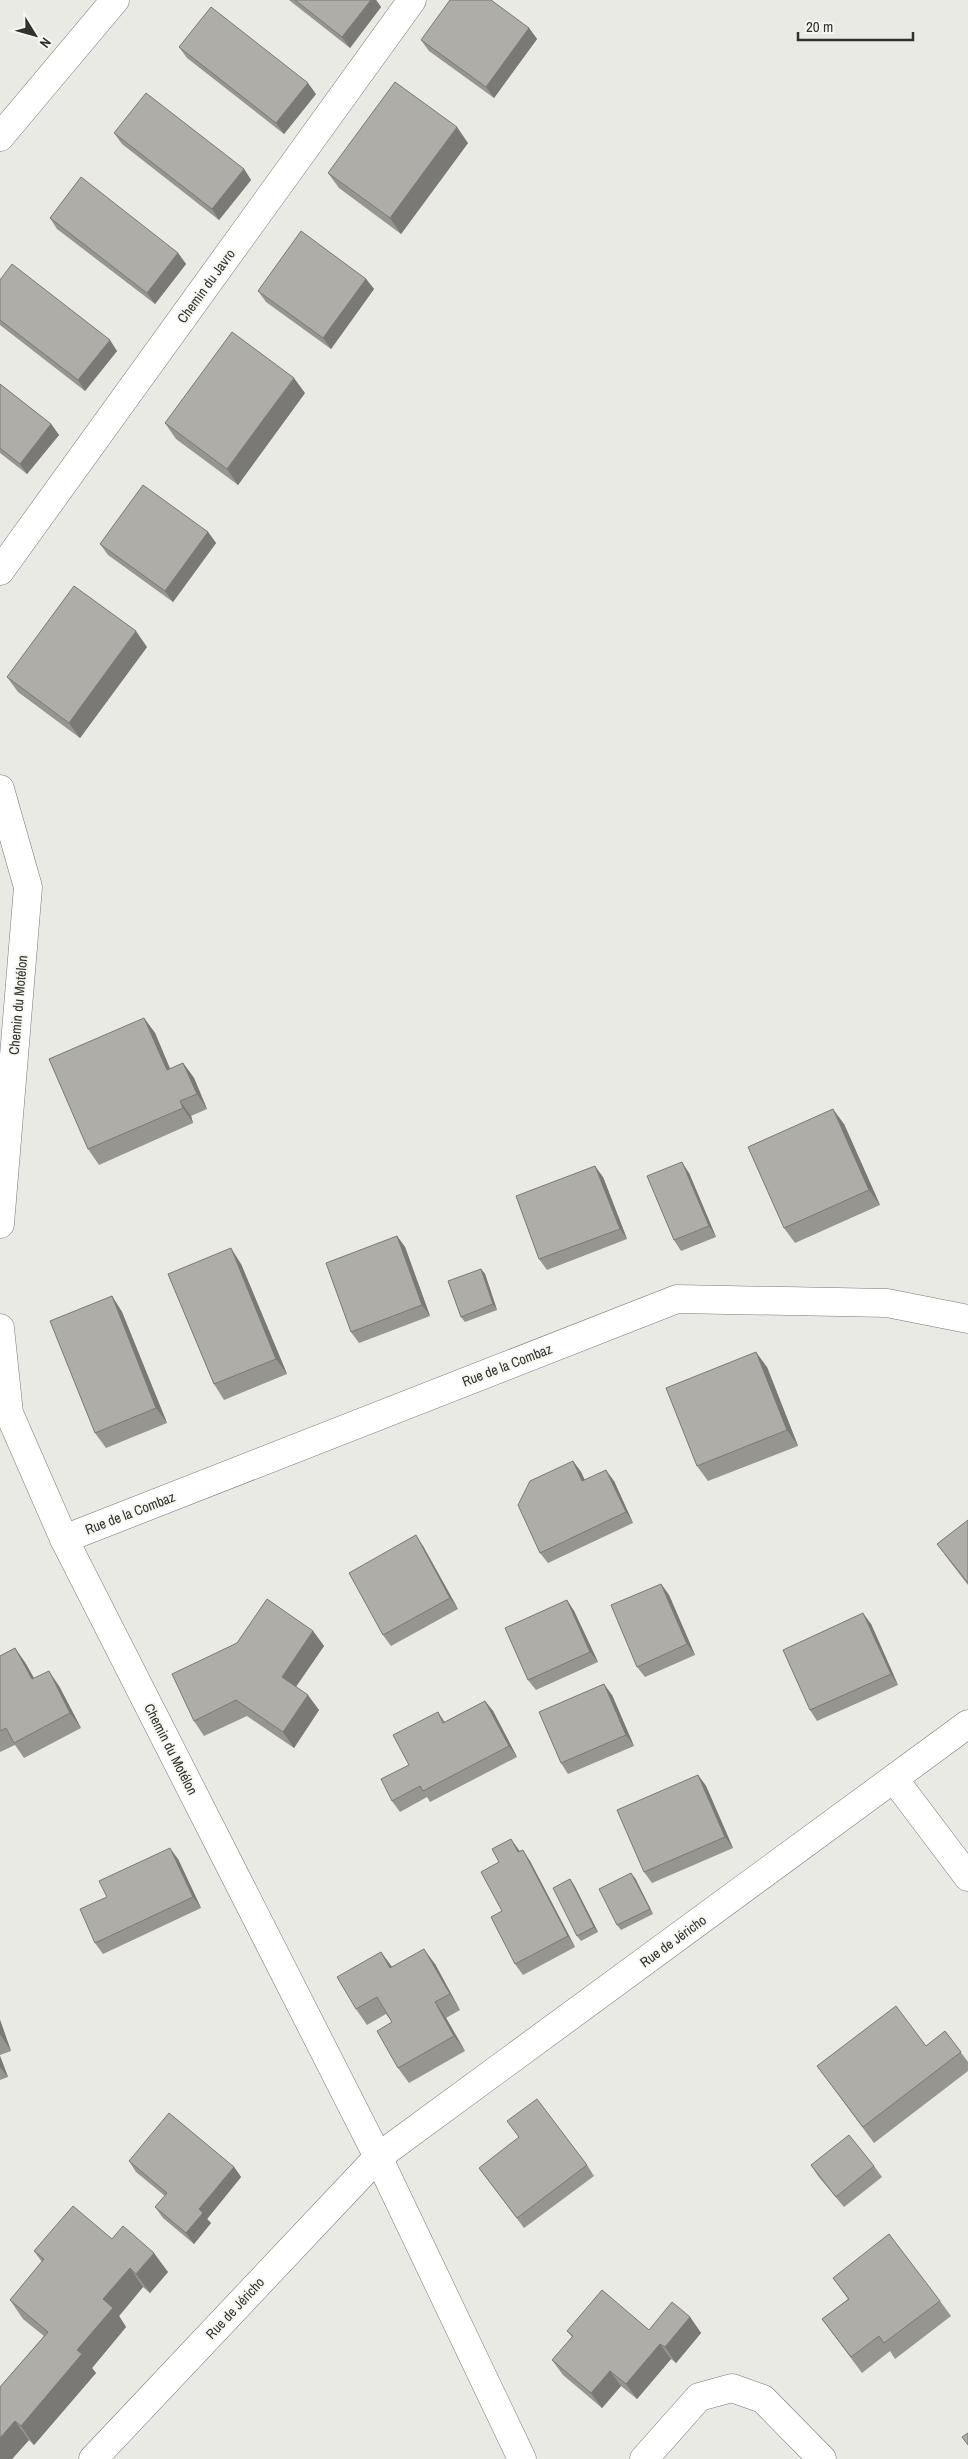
<svg xmlns="http://www.w3.org/2000/svg" width="968" height="2459" font-family="'Archivo Narrow',sans-serif">
<style>
.lines{fill:none;stroke-linecap:round;stroke-linejoin:round}
.minor-casing{stroke:#787973;stroke-width:29}
.tertiary-casing{stroke:#787973;stroke-width:29}
.minor{stroke:#fff;stroke-width:28}
.tertiary{stroke:#fff;stroke-width:28}
.wall{fill:#969590}
.shaded-wall{fill:#7a7975}
.building{fill:#afada7;stroke:#7a7975}
.labels{text-anchor:middle;stroke-width:4;stroke-linejoin:round;paint-order:stroke}
.street-label{font-size:14px;fill:#31322f;stroke:#f6f7f0}
</style>
<rect width="100%" height="100%" fill="#e8eae3"/>
<g class="lines">
<defs>
<g id="minor">
<polyline points="0,571 412,0"/>
<polyline points="0,789 28,887 0,1224"/>
<polyline points="0,1328 9,1413 64,1539 378,2157 522,2459"/>
<polyline points="64,1539 677,1299 887,1303 968,1319"/>
<polyline points="894,1779 968,1877"/>
<polyline points="93,2459 378,2157 968,1724"/>
<polyline points="644,2459 699,2397 732,2388 763,2399 822,2459"/>
</g>
<polyline id="tertiary" points="0,137 115,0"/>
</defs>
<!-- minor casing -->
<use href="#minor" class="minor-casing"/>
<!-- tertiary casing -->
<use href="#tertiary" class="tertiary-casing"/>
<!-- minor -->
<use href="#minor" class="minor"/>
<!-- tertiary -->
<use href="#tertiary" class="tertiary"/>
</g>
<!-- wall -->
<g class="wall">
<polygon points="289,0 376,0 381,7 350,48"/>
<polygon points="529,28 537,39 494,98 429,51 421,40"/>
<polygon points="179,47 316,94 284,134 187,58"/>
<polygon points="114,133 244,169 251,180 219,220 122,144"/>
<polygon points="468,143 401,234 339,188 328,173"/>
<polygon points="50,218 178,253 186,264 155,304 57,229"/>
<polygon points="366,279 374,289 331,349 266,302 258,291"/>
<polygon points="0,280 117,351 85,391 0,325"/>
<polygon points="0,384 51,424 59,435 27,474 0,453"/>
<polygon points="305,393 238,485 176,439 165,423"/>
<polygon points="208,532 216,543 173,602 108,555 100,544"/>
<polygon points="147,647 80,738 18,692 7,677"/>
<polygon points="144,1018 155,1033 170,1069 183,1063 194,1078 207,1109 191,1116 193,1123 99,1165 88,1149"/>
<polygon points="844,1124 880,1205 795,1243 784,1228"/>
<polygon points="689,1173 716,1237 681,1251 674,1240"/>
<polygon points="603,1177 627,1239 547,1270 539,1259"/>
<polygon points="397,1236 405,1247 430,1316 359,1343 351,1332"/>
<polygon points="241,1264 287,1374 224,1400 214,1384"/>
<polygon points="481,1269 485,1274 497,1310 465,1322 461,1317"/>
<polygon points="112,1296 122,1312 167,1423 106,1448 95,1433"/>
<polygon points="767,1367 798,1446 708,1481 697,1466"/>
<polygon points="573,1461 581,1472 585,1480 614,1481 633,1523 548,1563 540,1553"/>
<polygon points="968,1520 968,1585 948,1559 937,1544"/>
<polygon points="423,1546 458,1609 391,1646 383,1635"/>
<polygon points="661,1584 669,1595 695,1655 645,1677 637,1667"/>
<polygon points="567,1600 574,1611 598,1662 536,1690 528,1680"/>
<polygon points="871,1624 898,1685 817,1721 810,1710"/>
<polygon points="313,1631 324,1646 296,1687 319,1710 294,1748 247,1716 204,1736 194,1721"/>
<polygon points="15,1648 26,1664 34,1678 59,1686 81,1728 24,1758 15,1745 0,1752 0,1656"/>
<polygon points="612,1695 634,1746 568,1774 561,1763"/>
<polygon points="485,1701 493,1711 517,1757 430,1802 427,1797 400,1812 392,1801 409,1765 438,1712 445,1722"/>
<polygon points="698,1775 706,1786 733,1848 652,1883 644,1872"/>
<polygon points="520,1852 530,1861 575,1947 523,1975 515,1964"/>
<polygon points="178,1859 201,1908 103,1954 95,1943 107,1897"/>
<polygon points="635,1878 653,1914 621,1930 617,1925"/>
<polygon points="570,1879 574,1885 598,1932 581,1941 577,1936"/>
<polygon points="381,1952 392,1967 435,1964 460,2010 446,2018 465,2051 409,2083 398,2068 392,2022 386,2014 367,2025 356,2009"/>
<polygon points="0,2020 11,2051 0,2055"/>
<polygon points="945,2031 968,2062 968,2071 874,2143 817,2066 926,2046"/>
<polygon points="0,2056 8,2077 0,2080"/>
<polygon points="129,2161 234,2167 241,2177 207,2219 211,2223 194,2244 163,2218 155,2207 165,2196 136,2172"/>
<polygon points="587,2165 594,2176 524,2228 479,2168"/>
<polygon points="811,2165 874,2166 882,2177 844,2207 818,2176"/>
<polygon points="112,2239 168,2272 150,2293 143,2287 119,2316 126,2327 92,2368 96,2373 34,2445 29,2440 12,2459 0,2387 44,2336 23,2319 10,2300 42,2262 34,2251"/>
<polygon points="833,2278 940,2301 951,2316 895,2359 890,2351 862,2373 822,2319 848,2299"/>
<polygon points="690,2317 701,2333 676,2363 671,2359 637,2399 621,2386 602,2408 563,2375 552,2360 572,2337 567,2331 649,2330"/>
</g>
<!-- shaded-wall -->
<g class="shaded-wall">
<polygon points="371,0 376,0 381,7 350,48 342,37"/>
<polygon points="529,28 537,39 494,98 486,87"/>
<polygon points="308,83 316,94 284,134 276,123"/>
<polygon points="457,127 468,143 401,234 390,218"/>
<polygon points="244,169 251,180 219,220 212,209"/>
<polygon points="178,253 186,264 155,304 147,293"/>
<polygon points="366,279 374,289 331,349 323,338"/>
<polygon points="110,340 117,351 85,391 78,380"/>
<polygon points="294,378 305,393 238,485 227,469"/>
<polygon points="51,424 59,435 27,474 20,464"/>
<polygon points="208,532 216,543 173,602 165,591"/>
<polygon points="136,631 147,647 80,738 69,723"/>
<polygon points="144,1018 155,1033 177,1085 167,1070"/>
<polygon points="183,1063 194,1078 207,1109 197,1094"/>
<polygon points="180,1101 191,1116 193,1123 183,1108"/>
<polygon points="833,1109 844,1124 880,1205 869,1190"/>
<polygon points="682,1162 689,1173 716,1237 709,1226"/>
<polygon points="595,1166 603,1177 627,1239 620,1229"/>
<polygon points="397,1236 405,1247 430,1316 422,1305"/>
<polygon points="231,1248 241,1264 287,1374 276,1359"/>
<polygon points="481,1269 485,1274 497,1310 493,1304"/>
<polygon points="112,1296 122,1312 167,1423 156,1408"/>
<polygon points="756,1352 767,1367 798,1446 787,1430"/>
<polygon points="573,1461 581,1472 590,1492 582,1481"/>
<polygon points="606,1470 614,1481 633,1523 626,1512"/>
<polygon points="416,1535 423,1546 458,1609 450,1598"/>
<polygon points="661,1584 669,1595 695,1655 687,1644"/>
<polygon points="567,1600 574,1611 598,1662 590,1652"/>
<polygon points="863,1613 871,1624 898,1685 891,1674"/>
<polygon points="313,1631 324,1646 292,1692 282,1677"/>
<polygon points="15,1648 26,1664 43,1695 32,1679"/>
<polygon points="49,1671 59,1686 81,1728 70,1713"/>
<polygon points="604,1684 612,1695 634,1746 626,1735"/>
<polygon points="308,1695 319,1710 294,1748 283,1732"/>
<polygon points="485,1701 493,1711 517,1757 509,1746"/>
<polygon points="698,1775 706,1786 733,1848 725,1837"/>
<polygon points="511,1839 519,1850 526,1863 518,1852"/>
<polygon points="170,1848 178,1859 201,1908 193,1897"/>
<polygon points="523,1850 530,1861 575,1947 568,1936"/>
<polygon points="631,1873 635,1878 653,1914 650,1909"/>
<polygon points="570,1879 574,1885 598,1932 594,1927"/>
<polygon points="424,1949 435,1964 460,2010 450,1994"/>
<polygon points="381,1952 392,1967 390,1968"/>
<polygon points="435,2002 446,2018 465,2051 454,2036"/>
<polygon points="0,2020 11,2051 0,2034"/>
<polygon points="0,2056 8,2077 0,2067"/>
<polygon points="234,2167 241,2177 207,2219 211,2223 194,2244 186,2233 199,2209"/>
<polygon points="154,2253 168,2272 150,2293 136,2274"/>
<polygon points="130,2268 143,2287 119,2316 126,2327 92,2368 96,2373 34,2445 21,2426 77,2350 103,2299"/>
<polygon points="690,2317 701,2333 676,2363 665,2347"/>
<polygon points="660,2344 671,2359 637,2399 626,2384"/>
<polygon points="610,2371 621,2386 602,2408 591,2393"/>
<polygon points="15,2421 29,2440 12,2459 0,2459 0,2438"/>
</g>
<!-- building -->
<g class="building">
<polygon points="295,0 371,0 342,37"/>
<polygon points="450,0 491,0 529,28 486,87 421,40"/>
<polygon points="211,7 308,83 276,123 179,47"/>
<polygon points="395,82 457,127 390,218 328,173"/>
<polygon points="146,93 244,169 212,209 114,133"/>
<polygon points="81,177 178,253 147,293 50,218"/>
<polygon points="301,231 366,279 323,338 258,291"/>
<polygon points="12,264 110,340 78,380 0,320 0,280"/>
<polygon points="232,332 294,378 227,469 165,423"/>
<polygon points="0,384 51,424 20,464 0,448"/>
<polygon points="143,485 208,532 165,591 100,544"/>
<polygon points="74,586 136,631 69,723 7,677"/>
<polygon points="144,1018 167,1070 183,1063 197,1094 180,1101 183,1108 88,1149 49,1059"/>
<polygon points="833,1109 869,1190 784,1228 748,1147"/>
<polygon points="682,1162 709,1226 674,1240 647,1176"/>
<polygon points="595,1166 620,1229 539,1259 516,1196"/>
<polygon points="397,1236 422,1305 351,1332 326,1263"/>
<polygon points="231,1248 276,1359 214,1384 168,1274"/>
<polygon points="481,1269 493,1304 461,1317 448,1281"/>
<polygon points="112,1296 156,1408 95,1433 50,1321"/>
<polygon points="756,1352 787,1430 697,1466 666,1388"/>
<polygon points="573,1461 582,1481 606,1470 626,1512 540,1553 518,1505 530,1481"/>
<polygon points="968,1520 968,1583 937,1544"/>
<polygon points="416,1535 450,1598 383,1635 349,1573"/>
<polygon points="661,1584 687,1644 637,1667 611,1605"/>
<polygon points="267,1599 313,1631 282,1677 308,1695 283,1732 236,1700 194,1721 172,1674 237,1643"/>
<polygon points="567,1600 590,1652 528,1680 505,1628"/>
<polygon points="863,1613 891,1674 810,1710 783,1650"/>
<polygon points="15,1648 32,1679 49,1671 70,1713 14,1743 6,1728 0,1731 0,1656"/>
<polygon points="604,1684 626,1735 561,1763 539,1712"/>
<polygon points="485,1701 509,1746 423,1791 420,1786 392,1801 381,1779 409,1765 393,1735 438,1712 443,1723"/>
<polygon points="698,1775 725,1837 644,1872 617,1810"/>
<polygon points="511,1839 518,1852 523,1850 568,1936 515,1964 491,1917 502,1911 481,1872 499,1862 492,1849"/>
<polygon points="170,1848 193,1897 95,1943 80,1909 107,1897 99,1881"/>
<polygon points="631,1873 650,1909 617,1925 599,1889"/>
<polygon points="570,1879 594,1927 577,1936 553,1888"/>
<polygon points="424,1949 450,1994 435,2002 454,2036 398,2068 377,2031 392,2022 377,1997 356,2009 337,1977 381,1952 390,1968"/>
<polygon points="896,2006 926,2046 945,2031 961,2052 863,2127 817,2066"/>
<polygon points="537,2099 587,2165 517,2218 479,2168 519,2137 507,2121"/>
<polygon points="169,2113 234,2167 199,2209 203,2213 186,2233 155,2207 167,2193 129,2161"/>
<polygon points="849,2135 874,2166 836,2197 811,2165"/>
<polygon points="73,2206 112,2239 123,2226 154,2253 136,2274 130,2268 103,2299 113,2308 77,2350 82,2354 21,2426 15,2421 0,2438 0,2387 48,2332 10,2300 44,2259 34,2251"/>
<polygon points="889,2234 940,2301 884,2343 879,2336 851,2357 822,2319 849,2299 833,2278"/>
<polygon points="602,2290 649,2330 672,2302 690,2317 665,2347 660,2344 626,2384 610,2371 591,2393 552,2360 573,2336 567,2331"/>
<polygon points="968,2433 968,2445 962,2437"/>
</g>
<g class="labels">
<!-- street labels -->
<g class="street-label">
<text transform="translate(206 286) rotate(-54)" y="5">Chemin du Javro</text>
<text transform="translate(18 1005) rotate(-85)" y="5">Chemin du Motélon</text>
<text transform="translate(507 1365) rotate(-21)" y="5">Rue de la Combaz</text>
<text transform="translate(130 1513) rotate(-21)" y="5">Rue de la Combaz</text>
<text transform="translate(171 1749) rotate(63)" y="5">Chemin du Motélon</text>
<text transform="translate(673 1941) rotate(-36)" y="5">Rue de Jéricho</text>
<text transform="translate(235 2308) rotate(-47)" y="5">Rue de Jéricho</text>
</g>
</g>
<!-- north arrow -->
<g transform="translate(35 35) rotate(127)" stroke="#f6f7f0" stroke-width="4" paint-order="stroke">
<path d="M0-4L9 19L0 12L-9 19Z" fill="#31322f"/>
<text y="-8" font-size="14" font-weight="bold" text-anchor="middle" fill="#31322f">N</text>
</g>
<!-- scale -->
<path d="M798 32v8h115v-8" fill="none" stroke="#31322f" stroke-width="2.5"/>
<text x="806" y="32" font-size="15" fill="#31322f" stroke="#f6f7f0" stroke-width="4" paint-order="stroke">20 m</text>
</svg>
